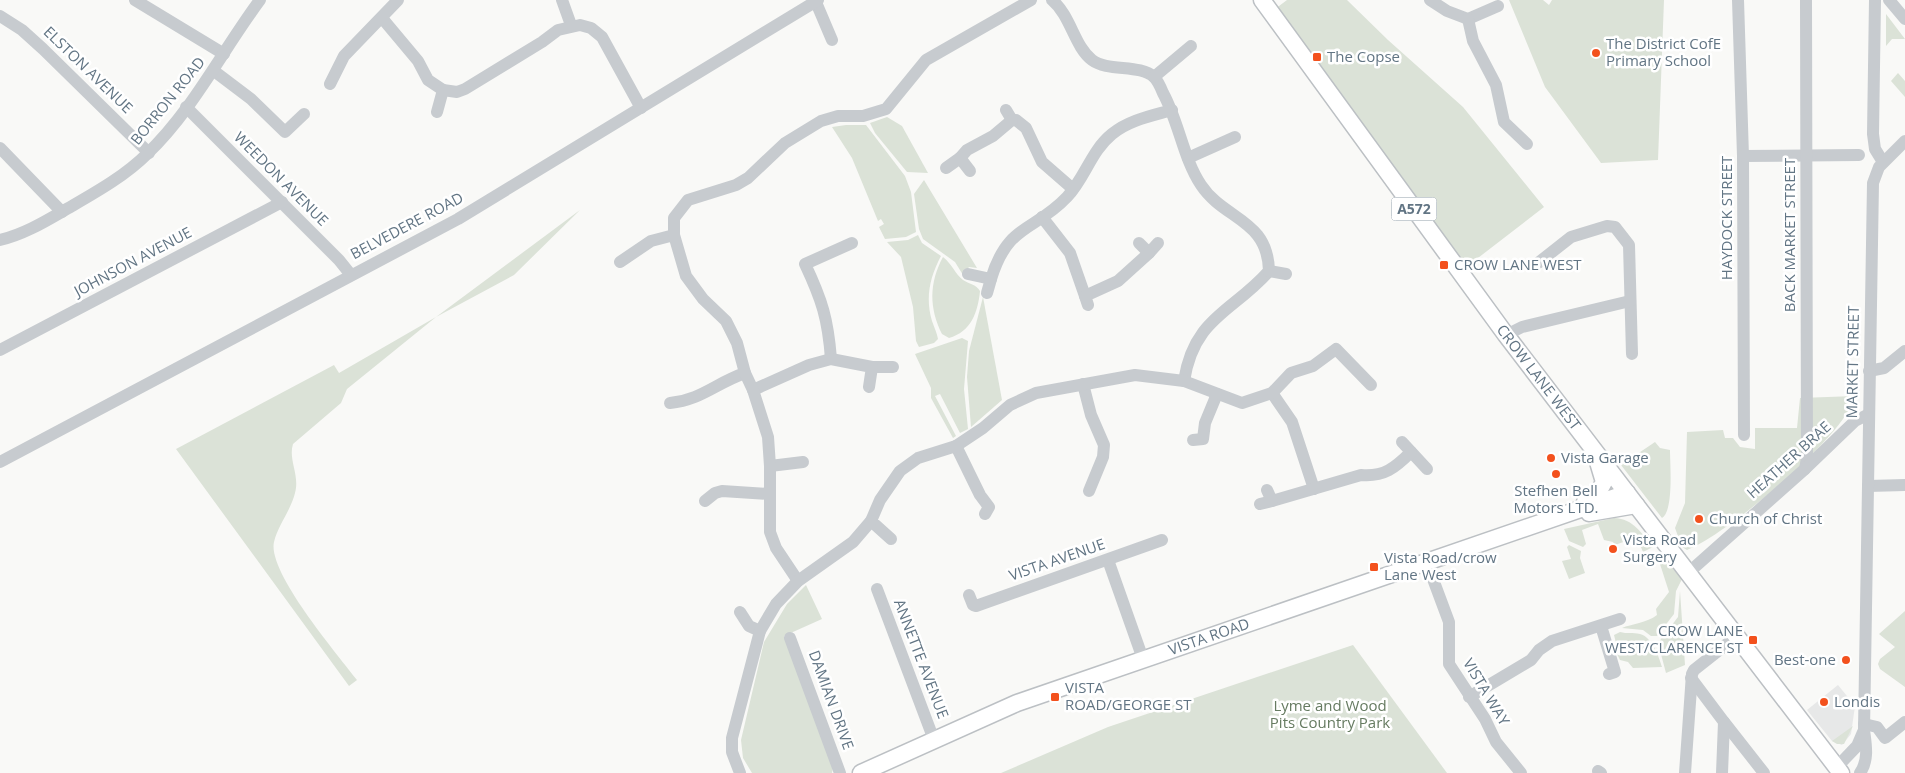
<svg xmlns="http://www.w3.org/2000/svg" width="1905" height="773" font-family="'Open Sans',sans-serif">
<style>
.built{fill:#e7e8e8}
.green{fill:#dbe2d7}
.lines{fill:none;stroke-linecap:round;stroke-linejoin:round}
.major-casing{stroke:#bcc0c4;stroke-width:19}
.minor{stroke:#c7cbcf;stroke-width:12}
.major{stroke:#fff;stroke-width:16}
.poi-dot{fill:#f3511d;stroke:#fff;stroke-width:2}
.labels{text-anchor:middle;stroke-width:5;stroke-linejoin:round;paint-order:stroke}
.shield{fill:#fff;stroke:#919ea9;stroke-width:1}
.shield-label{font-size:14px;font-weight:bold;fill:#627584}
.poi-label{font-size:15px;fill:#627584;stroke:#fff;text-anchor:start}
.street-label{font-size:15px;fill:#627584;stroke:#fff}
.park-label{font-size:15px;fill:#667b61;stroke:#fff}
</style>
<rect width="100%" height="100%" fill="#f9f9f7"/>
<!-- built -->
<polygon class="built" points="1838,685 1855,706 1851,734 1842,745 1832,741 1807,710"/>
<!-- green -->
<g class="green">
<polygon points="1287,0 1347,0 1388,40 1463,107 1544,207 1465,268 1275,9"/>
<polygon points="1509,0 1543,0 1549,5 1552,0 1664,0 1658,160 1601,163 1545,87"/>
<polygon points="1886,14 1905,39 1892,39 1886,46"/>
<polygon points="1898,73 1905,81 1905,97 1891,81"/>
<polygon points="887,117 902,126 928,173 907,172 875,133 870,123"/>
<polygon points="846,125 866,125 905,176 911,192 916,232 906,237 885,239 879,227 884,224 881,219 878,221 852,158 832,127"/>
<polygon points="924,180 977,268 969,267 963,275 955,262 923,239 919,229 914,194"/>
<path d="M580,210l-66,65 -78,42 -89,72 -6,14 -48,41c-5,16 7,31 2,49 -4,17 -17,32 -21,49 -7,30 64,113 83,138l-8,6 -173,-237 158,-84 5,8 97,-56z"/>
<path d="M918,235l4,8 19,13c-11,21 -16,41 -9,65 2,6 5,12 6,18l-4,4 -15,4 -3,-6 -3,-34 -12,-50 -14,-15 21,-2z"/>
<path d="M943,257c10,8 12,17 20,23 6,4 13,4 17,11 -2,21 -9,41 -31,47l-7,-4c-13,-26 -13,-51 1,-77z"/>
<polygon points="983,297 1002,400 971,427 967,377 969,351"/>
<polygon points="962,338 968,341 964,389 968,429 960,433 940,394 935,396 956,436 953,438 931,398 931,388 915,354"/>
<path d="M1855,396c-9,40 -129,139 -168,154l-5,-3 -7,-19 10,-25 2,-71 36,-2 2,8h8l7,9 15,2v-21h42l3,-30z"/>
<path d="M1655,442l5,6 10,2c0,13 4,61 -8,68l-41,-53z"/>
<path d="M1614,518c20,1 27,15 39,29l-10,5 -6,-15 -22,8 -2,-3 -9,-2 -6,-16 -16,6 4,14 -3,3 -14,-6 -5,-12z"/>
<polygon points="1569,545 1581,551 1580,558 1585,573 1569,579 1562,561 1571,559 1567,547"/>
<path d="M1664,559l18,20 -6,12 -2,23 -17,22h-6l-8,-6 -21,-2c9,-4 25,-5 35,-13l-1,-6 13,-17 -10,-31z"/>
<polygon points="806,585 822,619 784,636 833,767 832,773 752,773 743,758 741,740 764,642 787,604"/>
<polygon points="1680,591 1685,665 1666,673 1658,643 1678,617"/>
<polygon points="1905,611 1905,687 1880,669 1878,664 1880,659 1895,647 1879,634"/>
<path d="M1620,632c7,2 13,0 20,2 12,3 19,23 22,33l-29,1 -5,-6 -8,-2 -4,-8 2,-1 -4,-16z"/>
<polygon points="1353,645 1447,773 1001,773 1108,727"/>
<polygon points="1853,726 1844,744 1837,744 1832,741"/>
</g>
<g class="lines">
<defs>
<g id="major">
<path id="s1" d="M1262,0l244,335 335,438"/>
<polyline points="1585,502 1598,493 1604,482 1598,462"/>
<polyline points="1589,513 1636,505"/>
<path id="s2" d="M861,773l156,-70 610,-210"/>
</g>
</defs>
<!-- major casing -->
<use href="#major" class="major-casing"/>
<!-- minor -->
<g class="minor">
<polyline points="135,0 224,54"/>
<polyline points="562,0 571,25"/>
<polyline points="815,0 832,40"/>
<path d="M1052,0c19,16 22,46 40,60 16,12 48,4 62,17 4,4 7,11 9,16 16,29 20,65 38,92 23,35 67,34 68,86 -36,41 -75,46 -85,110"/>
<polyline points="1430,0 1447,11 1468,19 1498,6"/>
<polyline points="1738,0 1743,156 1744,435"/>
<polyline points="1875,0 1873,134 1875,149 1883,162"/>
<polyline points="1889,0 1905,19"/>
<polyline points="0,16 22,30 43,49 149,153"/>
<polyline points="382,18 418,61 428,80 443,90"/>
<polyline points="1468,19 1473,41 1496,85 1504,122 1527,144"/>
<polyline points="214,71 251,99 285,132 304,114"/>
<polyline points="1154,77 1191,46"/>
<polyline points="330,84 344,56 398,0"/>
<polyline points="186,107 339,260 351,275"/>
<polyline points="1006,110 1012,120 1016,120 1026,128 1042,162 1073,189"/>
<polyline points="437,112 443,90 457,92 465,89 542,42 558,30 580,25 591,28 602,37 641,108"/>
<polyline points="0,148 62,212"/>
<polyline points="1743,156 1859,155"/>
<polyline points="960,158 967,150 993,136 1012,120"/>
<polyline points="1188,158 1235,137"/>
<polyline points="946,168 960,158 970,171"/>
<polyline points="1042,217 1070,253 1085,296"/>
<path d="M0,240c26,-6 49,-21 72,-34 26,-15 54,-31 75,-52 46,-44 75,-103 113,-154"/>
<polyline points="1139,243 1149,253 1158,243"/>
<polyline points="620,262 651,241 674,235"/>
<polyline points="1538,263 1571,237 1607,226 1615,227 1629,245 1632,354"/>
<polyline points="1269,271 1286,274"/>
<path d="M968,274l23,5c17,-56 43,-47 76,-82 18,-19 24,-46 45,-63 17,-14 39,-18 60,-24"/>
<polyline points="987,293 991,279"/>
<polyline points="1088,305 1085,296 1118,281 1149,253"/>
<polyline points="1506,335 1522,327 1630,301"/>
<polyline points="0,350 282,202"/>
<path d="M831,359c-3,-40 -9,-59 -26,-95l47,-21"/>
<polyline points="872,367 893,367"/>
<polyline points="1869,371 1884,368 1905,351"/>
<polyline points="1083,384 1091,415 1104,445 1103,457 1089,491"/>
<polyline points="753,390 809,365 831,359 872,367 869,387"/>
<polyline points="1272,393 1292,422 1314,489"/>
<path d="M670,403c31,-3 46,-20 75,-30"/>
<polyline points="1193,440 1203,439 1205,423 1217,394"/>
<polyline points="1402,442 1427,469"/>
<polyline points="956,446 980,495 989,507 985,514"/>
<polyline points="0,462 458,219 818,0"/>
<polyline points="770,466 803,462"/>
<polyline points="1805,469 1807,458 1806,0"/>
<polyline points="1868,486 1905,485"/>
<polyline points="705,501 715,493 722,491 769,494"/>
<path d="M1272,501l89,-26c23,2 34,-7 50,-23"/>
<polyline points="1260,504 1272,501 1267,490"/>
<polyline points="891,539 871,521 880,500 900,471 918,458 956,446 983,428 1010,405 1036,393 1135,375 1184,381 1242,403 1272,393 1291,373 1313,366 1336,349 1371,385"/>
<polyline points="1108,560 1143,659"/>
<polyline points="1427,563 1449,622 1449,664 1485,719 1496,742 1521,773"/>
<polyline points="1688,573 1805,469 1855,421 1869,414"/>
<polyline points="798,581 776,548 770,532 770,466 768,437 753,390 745,373 737,343 726,321 703,299 686,276 674,235 674,218 688,200 736,185 748,178 785,143 821,121 838,116 863,116 886,109 926,60 1031,0"/>
<polyline points="877,589 934,740"/>
<polyline points="969,595 973,605 976,606 1162,540"/>
<polyline points="740,612 749,626 760,631"/>
<polyline points="1601,626 1615,672 1609,674"/>
<polyline points="790,638 840,773"/>
<polyline points="1691,678 1724,722 1722,773"/>
<polyline points="1469,697 1531,660 1539,650 1552,641 1620,619"/>
<polyline points="1724,722 1764,773"/>
<polyline points="1864,724 1877,727 1885,738 1905,722"/>
<polyline points="1837,767 1857,746 1863,732"/>
<polyline points="1598,771 1601,773"/>
<polyline points="740,773 732,752 732,738 760,631 776,604 798,581 853,542 871,521"/>
<polyline points="1685,773 1692,674 1694,670 1737,636"/>
<path d="M1860,773c9,-13 6,-28 4,-43l9,-547 6,-16 26,-26"/>
</g>
<!-- major -->
<use href="#major" class="major"/>
</g>
<!-- markers -->
<g class="poi-dot">
<circle cx="1596" cy="53" r="5"/>
<rect x="1312" y="52" width="10" height="10" rx="2.5"/>
<rect x="1439" y="260" width="10" height="10" rx="2.5"/>
<circle cx="1551" cy="458" r="5"/>
<circle cx="1556" cy="474" r="5"/>
<circle cx="1699" cy="519" r="5"/>
<circle cx="1613" cy="549" r="5"/>
<rect x="1369" y="562" width="10" height="10" rx="2.5"/>
<rect x="1748" y="635" width="10" height="10" rx="2.5"/>
<circle cx="1846" cy="660" r="5"/>
<rect x="1050" y="692" width="10" height="10" rx="2.5"/>
<circle cx="1824" cy="702" r="5"/>
</g>
<g class="labels">
<!-- shield labels -->
<rect class="shield" x="1391.5" y="197.5" width="45" height="23" rx="4"/>
<g class="shield-label">
<text x="1414" y="214">A572</text>
</g>
<!-- poi labels -->
<g class="poi-label">
<text x="1606" y="49">The District CofE<tspan x="1606" dy="17">Primary School</tspan></text>
<text x="1327" y="62">The Copse</text>
<text x="1454" y="270">CROW LANE WEST</text>
<text x="1561" y="463">Vista Garage</text>
<text x="1556" y="496" text-anchor="middle">Stefhen Bell<tspan x="1556" dy="17">Motors LTD.</tspan></text>
<text x="1709" y="524">Church of Christ</text>
<text x="1623" y="545">Vista Road<tspan x="1623" dy="17">Surgery</tspan></text>
<text x="1384" y="563">Vista Road/crow<tspan x="1384" dy="17">Lane West</tspan></text>
<text x="1743" y="636" text-anchor="end">CROW LANE<tspan x="1743" dy="17">WEST/CLARENCE ST</tspan></text>
<text x="1836" y="665" text-anchor="end">Best-one</text>
<text x="1065" y="693">VISTA<tspan x="1065" dy="17">ROAD/GEORGE ST</tspan></text>
<text x="1834" y="707">Londis</text>
</g>
<!-- street labels -->
<g class="street-label">
<text transform="translate(88 70) rotate(44)" y="5">ELSTON AVENUE</text>
<text transform="translate(168 101) rotate(-51)" y="5">BORRON ROAD</text>
<text transform="translate(281 179) rotate(45)" y="5">WEEDON AVENUE</text>
<text transform="translate(1727 218) rotate(-90)" y="5">HAYDOCK STREET</text>
<text transform="translate(407 226) rotate(-28)" y="5">BELVEDERE ROAD</text>
<text transform="translate(1790 235) rotate(-90)" y="5">BACK MARKET STREET</text>
<text transform="translate(133 262) rotate(-28)" y="5">JOHNSON AVENUE</text>
<text transform="translate(1853 362) rotate(-89)" y="5">MARKET STREET</text>
<text dy="5" stroke="none"><textPath href="#s1" startOffset="468">CROW LANE WEST</textPath></text>
<text transform="translate(1789 460) rotate(-42)" y="5">HEATHER BRAE</text>
<text transform="translate(1057 560) rotate(-19)" y="5">VISTA AVENUE</text>
<text dy="5" stroke="none"><textPath href="#s2" startOffset="374">VISTA ROAD</textPath></text>
<text transform="translate(921 659) rotate(69)" y="5">ANNETTE AVENUE</text>
<text transform="translate(1486 692) rotate(59)" y="5">VISTA WAY</text>
<text transform="translate(831 700) rotate(70)" y="5">DAMIAN DRIVE</text>
</g>
<!-- park labels -->
<g class="park-label">
<text x="1330" y="711">Lyme and Wood<tspan x="1330" dy="17">Pits Country Park</tspan></text>
</g>
</g>
</svg>
